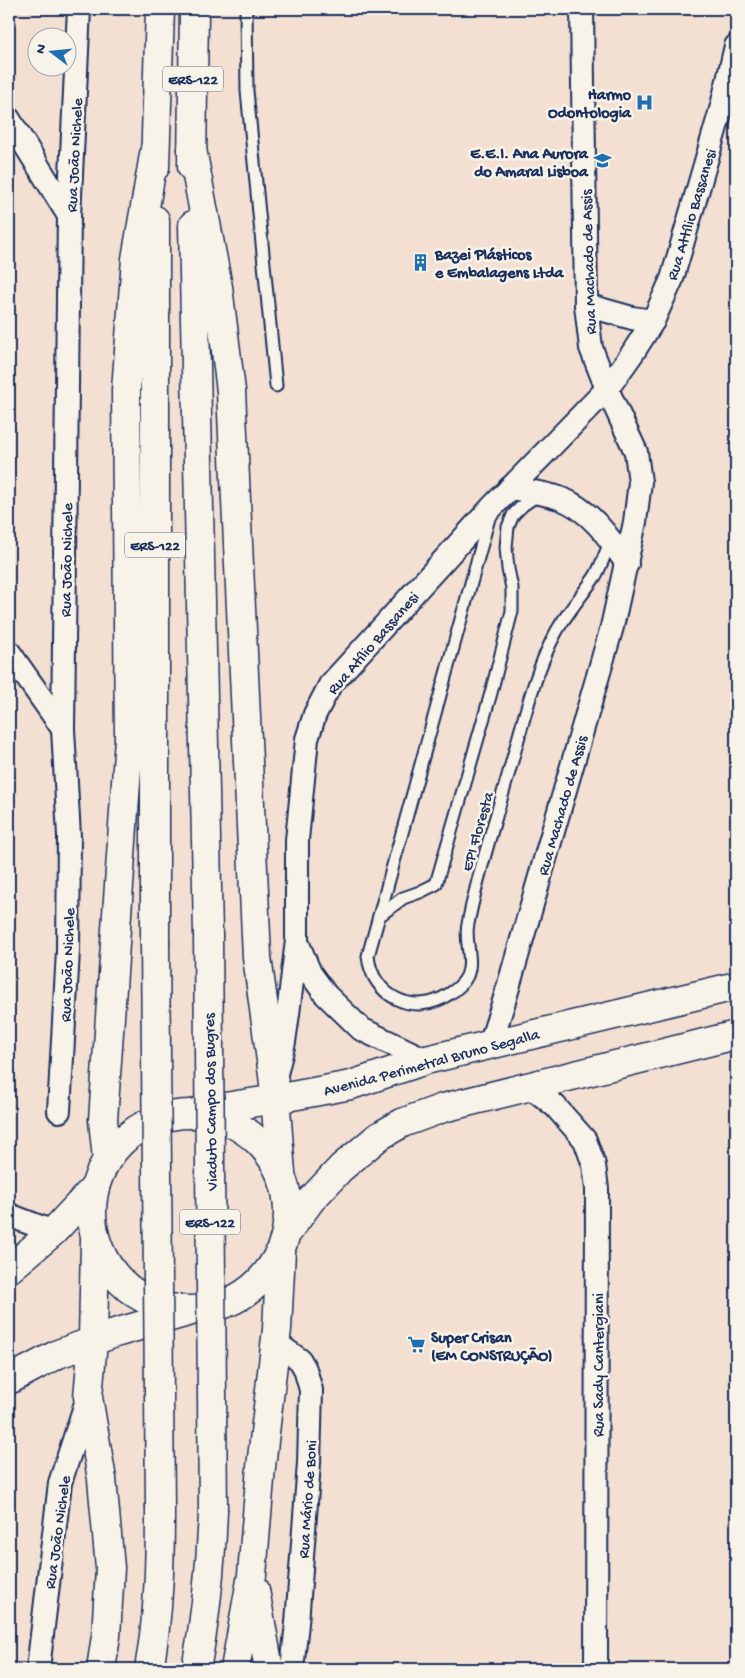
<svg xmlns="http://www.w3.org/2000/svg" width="745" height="1678" font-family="'Gochi Hand',sans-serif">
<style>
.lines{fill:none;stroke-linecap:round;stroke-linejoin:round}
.lane-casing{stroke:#1b2f5e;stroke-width:15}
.street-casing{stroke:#1b2f5e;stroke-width:26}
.primary-casing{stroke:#1b2f5e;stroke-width:31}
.highway-casing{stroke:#1b2f5e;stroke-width:31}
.lane{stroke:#f7f3e8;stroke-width:11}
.street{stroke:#f7f3e8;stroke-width:22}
.primary{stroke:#f7f3e8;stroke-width:28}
.highway{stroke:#f7f3e8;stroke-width:28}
.highway-bridge-casing{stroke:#1b2f5e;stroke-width:31;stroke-linecap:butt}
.highway-bridge{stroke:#f7f3e8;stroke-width:28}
.labels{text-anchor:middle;stroke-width:5;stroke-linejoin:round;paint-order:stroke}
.shield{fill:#f7f3e8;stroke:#5d6a87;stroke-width:1}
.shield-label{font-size:15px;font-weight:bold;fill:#1b2f5e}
.poi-label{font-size:16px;font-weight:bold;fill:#1b2f5e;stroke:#f7f3e8;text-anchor:end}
.street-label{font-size:16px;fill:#1b2f5e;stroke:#f7f3e8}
</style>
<rect width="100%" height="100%" fill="#f3e0d2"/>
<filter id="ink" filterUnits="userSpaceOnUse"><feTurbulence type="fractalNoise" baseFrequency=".02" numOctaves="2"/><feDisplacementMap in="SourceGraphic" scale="10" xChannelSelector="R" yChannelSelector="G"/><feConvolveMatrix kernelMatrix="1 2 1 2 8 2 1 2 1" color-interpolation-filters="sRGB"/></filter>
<g filter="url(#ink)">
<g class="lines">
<defs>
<g id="lane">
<polyline points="246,9 247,91 276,386"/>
<path d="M489,518l-121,438c4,40 46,62 81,38 7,-4 14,-10 18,-18 7,-17 -3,-35 1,-52 8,-43 22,-86 34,-128 12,-39 21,-79 34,-117 7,-20 16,-43 29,-61 10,-15 21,-28 31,-43 6,-11 10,-24 15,-35"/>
<polyline points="379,916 403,898 420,892 436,884 491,693 512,611 512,588 508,569 506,547 508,527 513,515 523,505 539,494"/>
</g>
<g id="street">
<polyline points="9,119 69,216"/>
<polyline points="586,305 632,318 653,321"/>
<path d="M510,488c16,3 33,4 49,10 30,10 51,40 68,66"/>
<polyline points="9,652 63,729"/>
<polyline points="298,944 310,973 326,995 361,1029 426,1060"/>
<polyline points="490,1045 505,998 612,627 635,522 640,482 636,452 607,389 591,348 586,305 582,9"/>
<polyline points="276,1074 284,1042 288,1014 297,940 297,840 307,739 315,714 330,685 493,506 607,389 632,354 653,321 672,279 722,106 736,46"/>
<polyline points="530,1086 555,1106 585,1140 594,1165 597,1189 596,1669"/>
<polyline points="59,1111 68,951 69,836 63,729 69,216 79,9"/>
<polyline points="9,1215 53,1232"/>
<polyline points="276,1343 300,1360 305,1369 311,1390 309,1463 297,1623 292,1669"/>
<polyline points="38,1669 60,1483 88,1397"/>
</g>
<g id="primary">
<polyline points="9,1269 53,1232 95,1187"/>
<polyline points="9,1380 58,1354 115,1333 191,1311"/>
</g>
<g id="highway">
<polyline points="192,149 218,287 231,391 257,957 274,1083 281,1173"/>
<polyline points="155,167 160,9"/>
<polyline points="192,167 194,9"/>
<polyline points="193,225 208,934"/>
<polyline points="155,942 155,220"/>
<polyline points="200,1111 276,1099 351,1085 426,1060 736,986"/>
<circle cx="190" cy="1212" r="98"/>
<polyline points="107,1159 103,1120 129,738 126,390 136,259 155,149"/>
<polyline points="287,1233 310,1201 341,1168 378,1137 402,1123 443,1108 736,1035"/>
<polyline points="95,1241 93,1341 88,1397 102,1479 110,1568 106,1636 101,1669"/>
<polyline points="255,1590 269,1669"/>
<path d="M149,1669c10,-55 11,-106 11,-162"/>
<path d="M196,1669c10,-53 15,-105 17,-158"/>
<polyline points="235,1669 252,1575 261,1467 277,1329 281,1251"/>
</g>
</defs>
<!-- lane casing -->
<use href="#lane" class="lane-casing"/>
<!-- street casing -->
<use href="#street" class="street-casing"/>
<!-- primary casing -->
<use href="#primary" class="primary-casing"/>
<!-- highway casing -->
<use href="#highway" class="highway-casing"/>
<!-- lane -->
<use href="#lane" class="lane"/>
<!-- street -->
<use href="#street" class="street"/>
<!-- primary -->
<use href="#primary" class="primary"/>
<!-- highway -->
<use href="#highway" class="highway"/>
<defs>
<g id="highway-bridge">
<polyline points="208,934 213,1511"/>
<polyline points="155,942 160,1507"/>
</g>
</defs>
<!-- highway-bridge casing -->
<use href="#highway-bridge" class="highway-bridge-casing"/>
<!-- highway-bridge -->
<use href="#highway-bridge" class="highway-bridge"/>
</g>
</g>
<!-- icons -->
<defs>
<symbol id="hospital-bare" viewBox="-9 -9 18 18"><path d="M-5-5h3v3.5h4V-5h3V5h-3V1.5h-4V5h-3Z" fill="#1f6fb2" stroke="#f7f3e8" stroke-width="2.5" paint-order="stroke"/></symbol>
<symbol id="school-bare" viewBox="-9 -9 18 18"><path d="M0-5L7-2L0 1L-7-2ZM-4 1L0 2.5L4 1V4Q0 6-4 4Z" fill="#1f6fb2" stroke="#f7f3e8" stroke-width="2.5" paint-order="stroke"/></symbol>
<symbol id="building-bare" viewBox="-9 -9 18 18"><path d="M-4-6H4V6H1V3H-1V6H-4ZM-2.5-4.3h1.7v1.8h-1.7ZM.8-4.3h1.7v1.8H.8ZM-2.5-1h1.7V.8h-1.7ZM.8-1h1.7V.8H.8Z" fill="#1f6fb2" stroke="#f7f3e8" stroke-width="2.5" paint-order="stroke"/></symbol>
<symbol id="supermarket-bare" viewBox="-9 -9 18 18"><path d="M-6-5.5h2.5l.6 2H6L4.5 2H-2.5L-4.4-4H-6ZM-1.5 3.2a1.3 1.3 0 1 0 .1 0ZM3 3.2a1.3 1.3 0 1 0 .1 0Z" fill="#1f6fb2" stroke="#f7f3e8" stroke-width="2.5" paint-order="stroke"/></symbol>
</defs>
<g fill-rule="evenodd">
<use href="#hospital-bare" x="632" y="90" width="25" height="25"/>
<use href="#school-bare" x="590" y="148" width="25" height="25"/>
<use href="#building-bare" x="408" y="250" width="25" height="25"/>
<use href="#supermarket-bare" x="404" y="1332" width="25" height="25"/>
</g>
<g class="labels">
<!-- shield labels -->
<g class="shield">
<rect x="163" y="66.5" width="60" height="25" rx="4"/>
<rect x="125" y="532.5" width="60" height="25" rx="4"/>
<rect x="180" y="1209.5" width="60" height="25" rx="4"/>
</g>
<g class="shield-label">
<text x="193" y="84">ERS-122</text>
<text x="155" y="550">ERS-122</text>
<text x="210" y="1227">ERS-122</text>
</g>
<!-- poi labels -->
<g class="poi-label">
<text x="631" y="99">Harmo<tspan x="631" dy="18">Odontologia</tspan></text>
<text x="588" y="158">E.E.I. Ana Aurora<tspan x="588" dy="18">do Amaral Lisboa</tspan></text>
<text x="435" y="259" text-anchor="start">Bazei Plásticos<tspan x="435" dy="18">e Embalagens Ltda</tspan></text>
<text x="431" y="1342" text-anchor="start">Super Crisan<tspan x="431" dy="18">(EM CONSTRUÇÃO)</tspan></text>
</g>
<!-- street labels -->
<g class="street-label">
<text transform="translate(73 155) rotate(-87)" y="6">Rua João Nichele</text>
<text transform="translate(690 214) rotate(-73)" y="6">Rua Attílio Bassanesi</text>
<text transform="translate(587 262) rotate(-92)" y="6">Rua Machado de Assis</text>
<text transform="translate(65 560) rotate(-89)" y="6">Rua João Nichele</text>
<text transform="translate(372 642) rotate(-49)" y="6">Rua Atílio Bassanesi</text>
<text transform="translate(561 805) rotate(-74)" y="6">Rua Machado de Assis</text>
<text transform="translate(476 831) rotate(-74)" y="6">EPI Floresta</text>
<text transform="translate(66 965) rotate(-88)" y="6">Rua João Nichele</text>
<text transform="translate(431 1061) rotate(-15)" y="6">Avenida Perimetral Bruno Segalla</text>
<text transform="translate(209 1102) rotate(-91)" y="6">Viaduto Campo dos Bugres</text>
<text transform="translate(597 1365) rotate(-90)" y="6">Rua Sady Cantergiani</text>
<text transform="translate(306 1499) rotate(-86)" y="6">Rua Mário de Boni</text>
<text transform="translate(56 1532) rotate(-82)" y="6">Rua João Nichele</text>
</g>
</g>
<!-- margin -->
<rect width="745" height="1678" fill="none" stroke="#f7f3e8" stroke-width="30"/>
<rect x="15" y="15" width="715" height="1648" fill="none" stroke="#1b2f5e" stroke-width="2" filter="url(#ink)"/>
<!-- north arrow -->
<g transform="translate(52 52) rotate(286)"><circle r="24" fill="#f7f3e8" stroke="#9fa5b1"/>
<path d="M0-4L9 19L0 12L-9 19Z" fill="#1f6fb2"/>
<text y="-8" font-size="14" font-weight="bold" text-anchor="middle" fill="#1b2f5e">N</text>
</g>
</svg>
